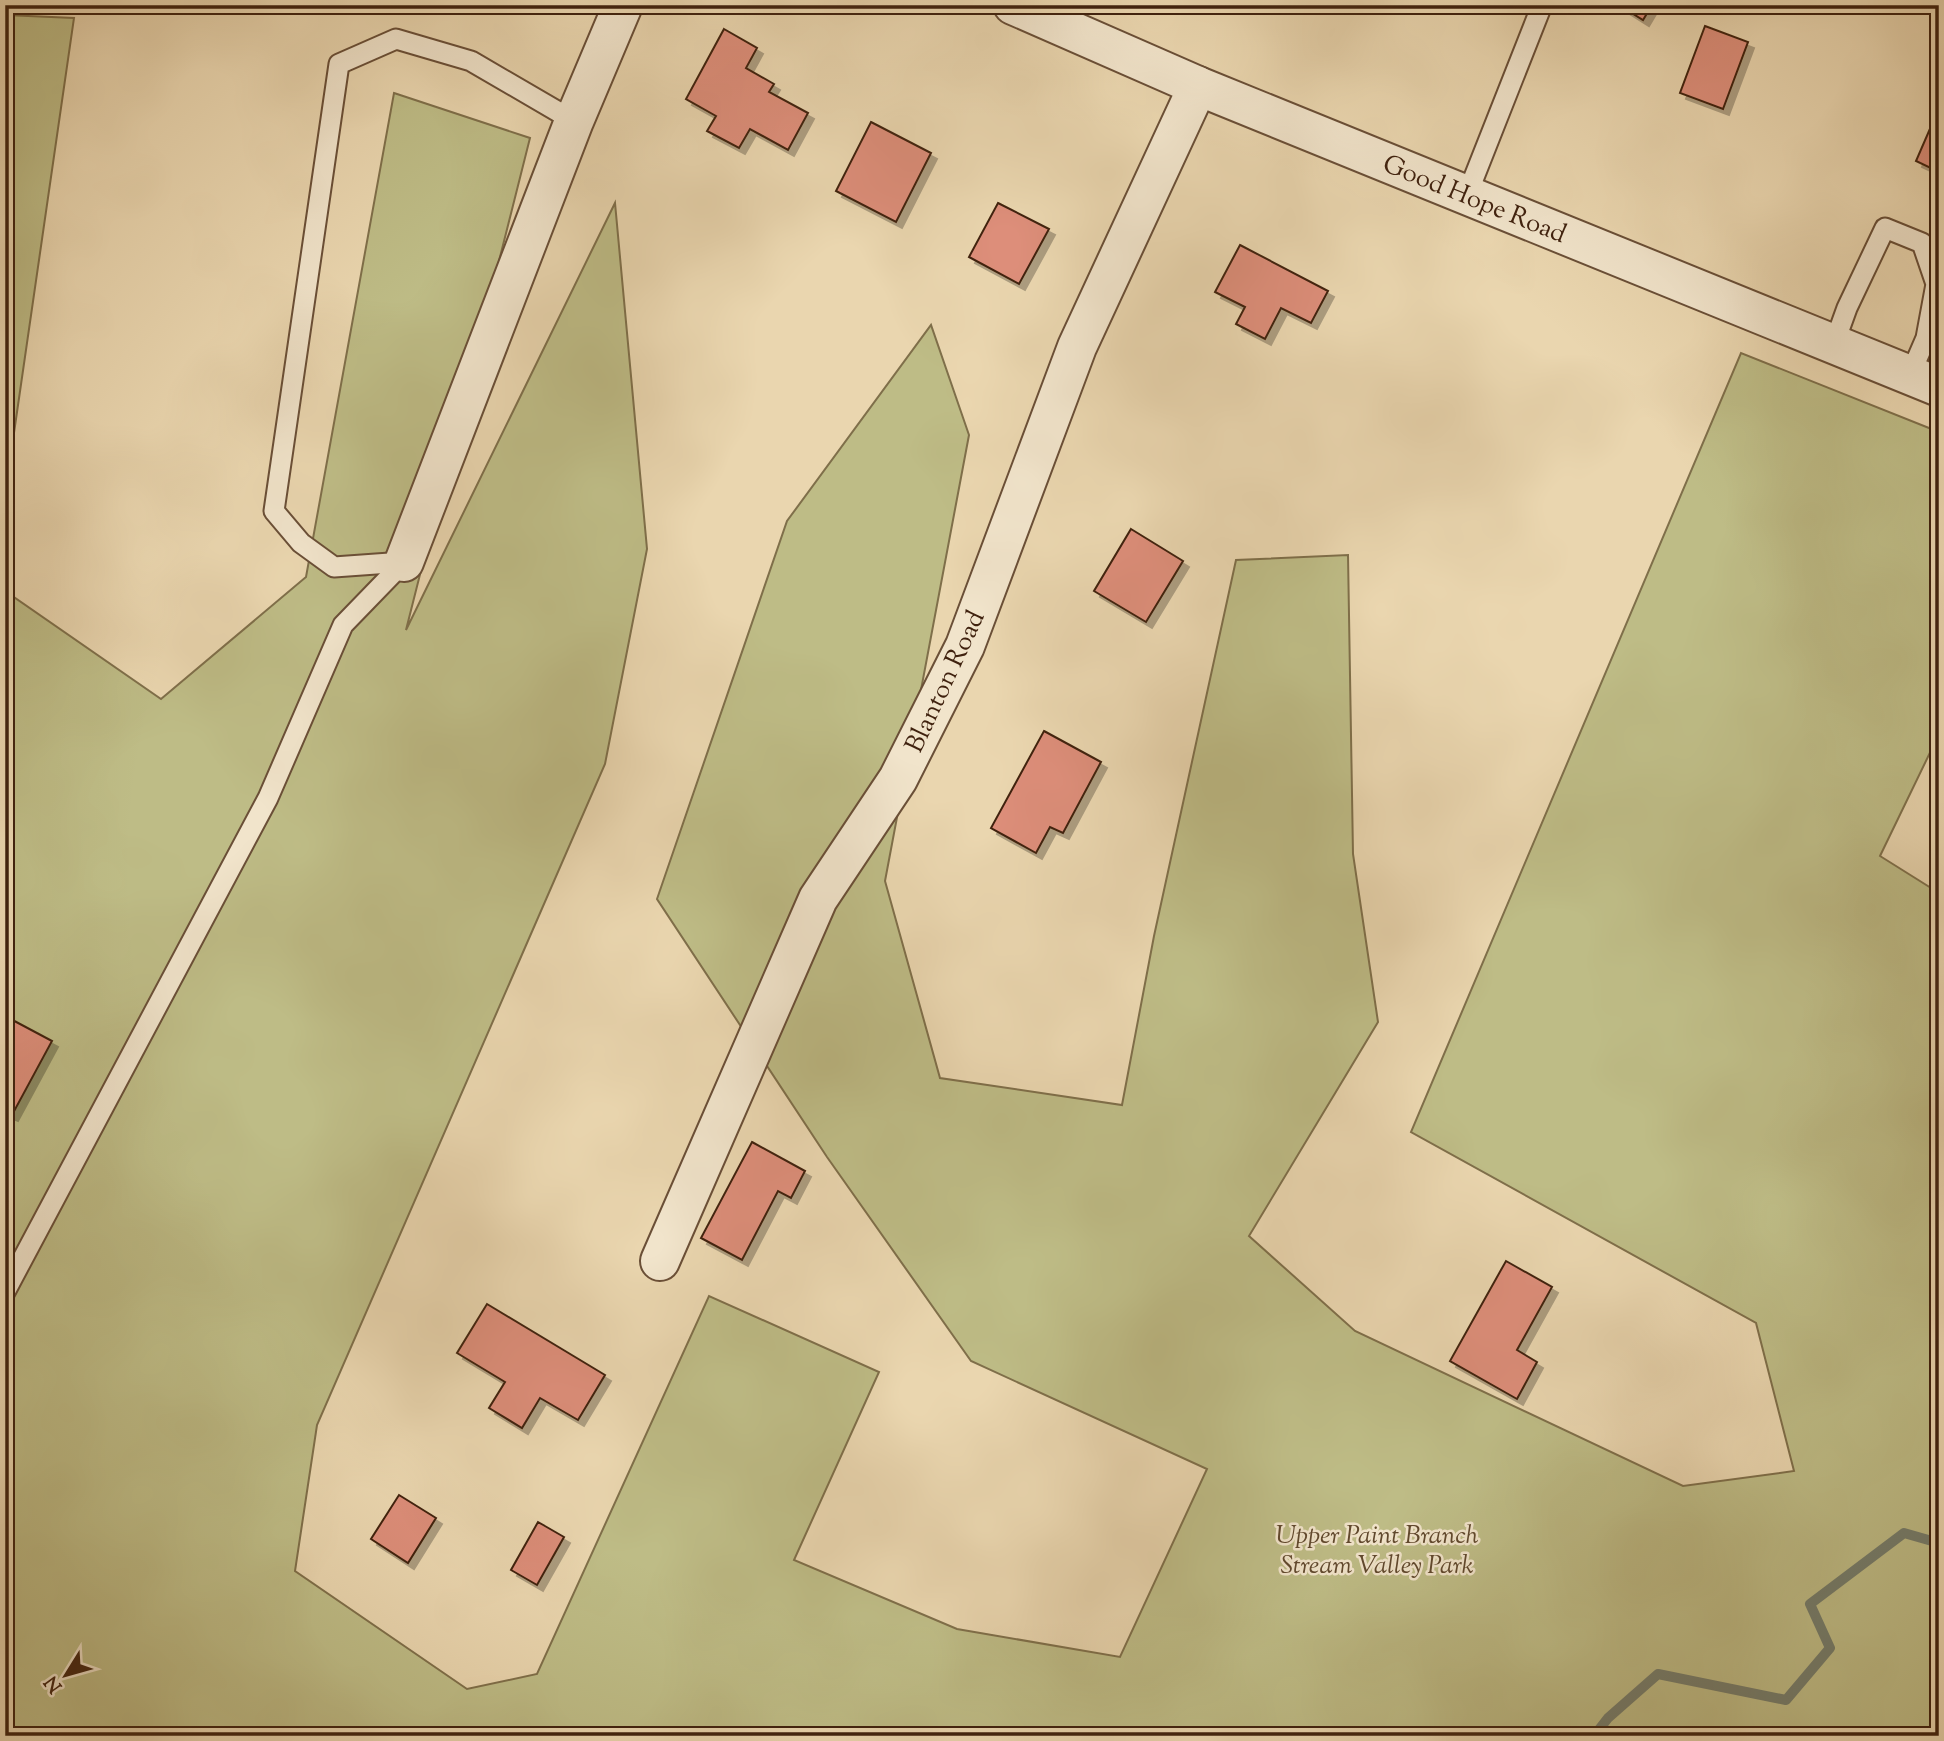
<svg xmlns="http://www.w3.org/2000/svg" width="1944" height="1741" font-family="'Sorts Mill Goudy',serif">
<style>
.green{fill:#bebc86;stroke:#7f6f4a;stroke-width:2}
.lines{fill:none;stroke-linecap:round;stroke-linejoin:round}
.stream{stroke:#757d6c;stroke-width:10}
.building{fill:#dd8e7a;stroke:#40220f;stroke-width:2;filter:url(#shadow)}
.service-casing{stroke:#6a4f37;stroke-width:23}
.minor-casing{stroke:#6a4f37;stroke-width:42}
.tertiary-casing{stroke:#6a4f37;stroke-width:42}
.service{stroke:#f1e4cb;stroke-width:19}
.minor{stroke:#f1e4cb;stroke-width:38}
.tertiary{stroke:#f1e4cb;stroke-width:38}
.labels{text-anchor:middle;stroke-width:5;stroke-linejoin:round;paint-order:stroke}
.street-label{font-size:26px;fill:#40220f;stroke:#f1e4cb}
.park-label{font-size:26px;font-style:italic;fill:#60482d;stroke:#f1e4cb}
</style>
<defs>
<filter id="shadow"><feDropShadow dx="6" dy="6" stdDeviation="0" flood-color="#0004"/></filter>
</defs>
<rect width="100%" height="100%" fill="#ead6af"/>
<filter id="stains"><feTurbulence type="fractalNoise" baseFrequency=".00286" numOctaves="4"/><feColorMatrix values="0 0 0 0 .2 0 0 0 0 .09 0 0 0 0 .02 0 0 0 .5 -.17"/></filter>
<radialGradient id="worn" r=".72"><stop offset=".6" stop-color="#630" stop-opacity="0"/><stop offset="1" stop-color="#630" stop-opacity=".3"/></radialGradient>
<!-- green -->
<g class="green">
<polygon points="5,15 74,18 5,495"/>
<polygon points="394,93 530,138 406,630 615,203 647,549 605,764 317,1425 295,1571 467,1689 537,1674 709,1296 879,1372 794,1560 957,1629 1120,1657 1207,1469 971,1361 827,1157 657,899 787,521 931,325 969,435 885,881 940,1078 1122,1105 1154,936 1236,560 1348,555 1353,854 1378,1022 1249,1236 1355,1331 1683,1486 1794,1471 1756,1323 1411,1132 1741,353 1939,432 1939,734 1880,856 1939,893 1939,1736 5,1736 5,591 161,699 306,577"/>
</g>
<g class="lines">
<!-- stream -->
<polyline class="stream" points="1594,1736 1608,1718 1658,1674 1786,1700 1830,1648 1810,1604 1904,1533 1939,1543"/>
</g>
<!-- building -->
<g class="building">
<polygon points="1619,5 1652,5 1643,20"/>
<polygon points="1705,26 1748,42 1723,109 1680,93"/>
<polygon points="724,29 757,48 746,68 774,84 769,92 808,113 788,150 750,129 739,148 707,131 716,116 686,99"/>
<polygon points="1939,108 1939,172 1916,161"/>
<polygon points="871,122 931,153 896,222 836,191"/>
<polygon points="998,203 1049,229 1019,284 969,257"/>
<polygon points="1240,245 1328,291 1311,323 1281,308 1265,339 1236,324 1245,307 1215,292"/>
<polygon points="1131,529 1183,561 1146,622 1094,591"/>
<polygon points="1044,731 1101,762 1063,833 1050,827 1036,853 991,828"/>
<polygon points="5,1016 52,1041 12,1115 5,1112"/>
<polygon points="752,1142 805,1171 791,1198 778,1191 742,1260 701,1238"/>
<polygon points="1506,1261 1552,1287 1517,1350 1537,1362 1517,1399 1450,1361"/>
<polygon points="487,1304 605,1375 578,1420 540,1398 522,1428 489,1408 505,1382 457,1353"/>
<polygon points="399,1495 436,1518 408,1563 371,1539"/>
<polygon points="538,1522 564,1537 537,1585 511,1570"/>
</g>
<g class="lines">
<defs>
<g id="service">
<polyline points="1467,195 1542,5"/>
<polyline points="1834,344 1847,308 1885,228 1922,243 1936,284 1926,338 1910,375"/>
<polyline points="404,562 334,567 301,543 274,511 339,64 396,39 471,61 574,121"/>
<polyline points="5,1292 268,798 343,625 404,562"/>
</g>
<g id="minor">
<polyline points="404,562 574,121 623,5"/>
<polyline points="660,1261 818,899 898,779 965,646 1077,347 1198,86"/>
</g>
<polyline id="tertiary" points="1013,5 1198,86 1939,387"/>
</defs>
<!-- service casing -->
<use href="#service" class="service-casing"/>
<!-- minor casing -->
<use href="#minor" class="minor-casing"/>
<!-- tertiary casing -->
<use href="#tertiary" class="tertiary-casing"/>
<!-- service -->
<use href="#service" class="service"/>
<!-- minor -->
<use href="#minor" class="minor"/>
<!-- tertiary -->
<use href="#tertiary" class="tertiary"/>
</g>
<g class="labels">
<!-- street labels -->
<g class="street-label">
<text transform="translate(1475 198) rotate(22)" y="9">Good Hope Road</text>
<text transform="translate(944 681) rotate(-65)" y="9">Blanton Road</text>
</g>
<!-- park labels -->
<g class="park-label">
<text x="1377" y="1543">Upper Paint Branch<tspan x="1377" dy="30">Stream Valley Park</tspan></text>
</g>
</g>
<!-- margin -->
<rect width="1944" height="1741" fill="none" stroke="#ead6af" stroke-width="28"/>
<rect x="7" y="7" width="1930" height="1727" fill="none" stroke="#40220f" stroke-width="3.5"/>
<rect x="14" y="14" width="1916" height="1713" fill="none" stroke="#40220f" stroke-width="2"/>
<!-- north arrow -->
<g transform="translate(66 1675) rotate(233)" stroke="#f1e4cb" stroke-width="5" paint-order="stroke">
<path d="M0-5L12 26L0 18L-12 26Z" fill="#40220f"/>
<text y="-10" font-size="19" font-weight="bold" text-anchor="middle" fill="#40220f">N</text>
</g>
<rect width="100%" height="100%" filter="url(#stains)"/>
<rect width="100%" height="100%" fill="url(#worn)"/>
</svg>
